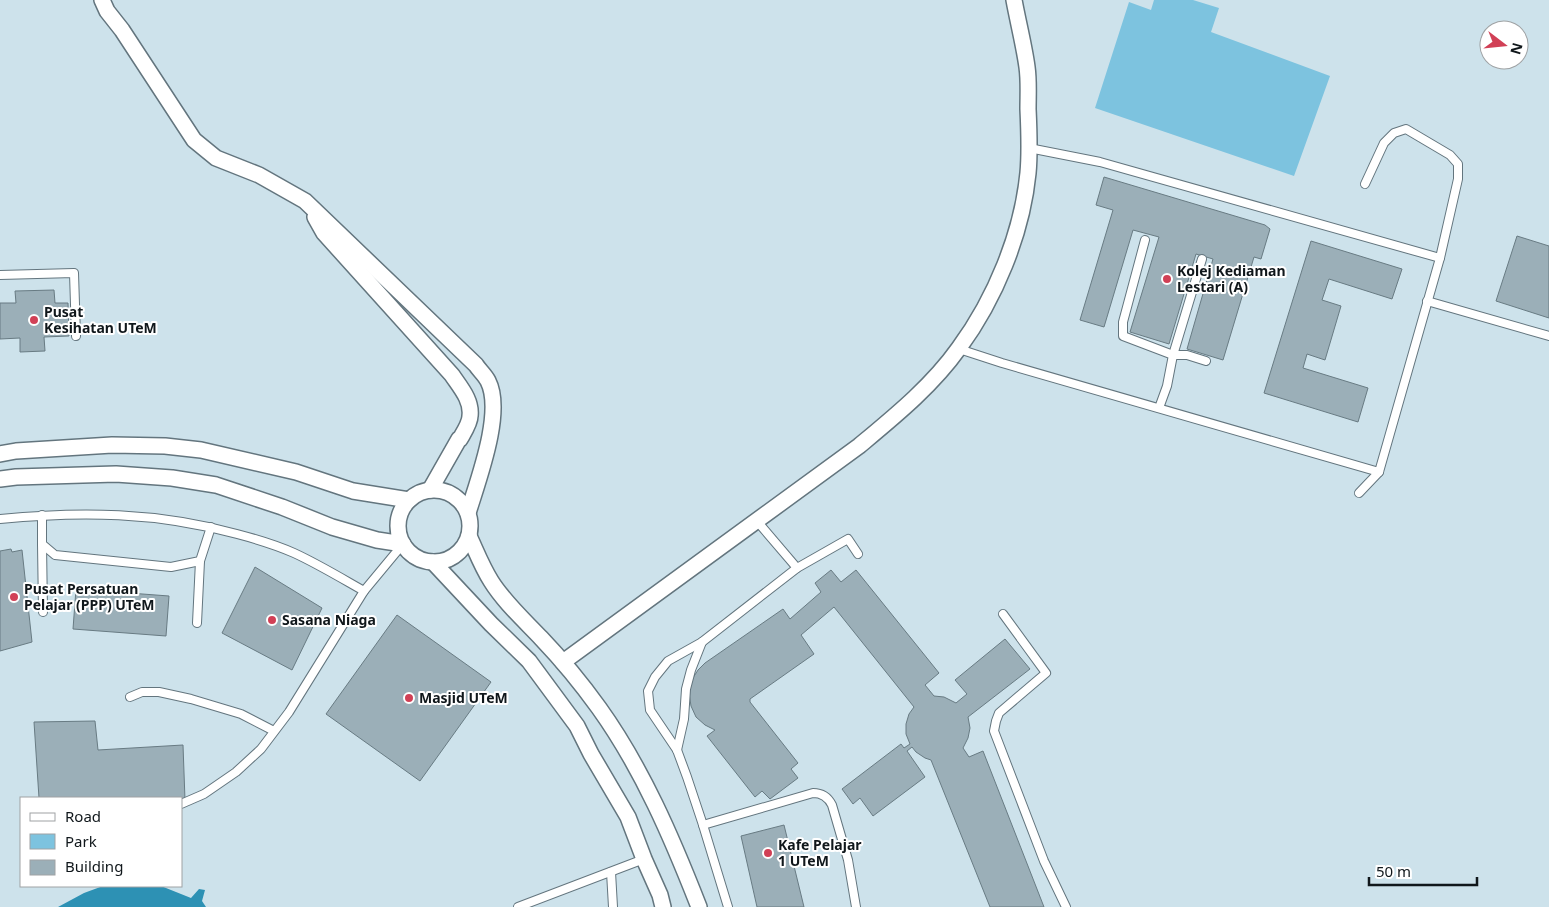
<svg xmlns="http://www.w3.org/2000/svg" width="1549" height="907" font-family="'Noto Sans',sans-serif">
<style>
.green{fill:#7dc3df}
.water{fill:#2d91b4}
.building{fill:#9bafb8;stroke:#687b83}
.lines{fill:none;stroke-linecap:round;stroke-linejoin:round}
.lane-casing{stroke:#63757e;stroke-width:10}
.street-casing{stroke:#63757e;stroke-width:18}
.lane{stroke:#fff;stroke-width:8}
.street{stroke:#fff;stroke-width:15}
.poi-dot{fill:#d14056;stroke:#fff;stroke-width:2}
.labels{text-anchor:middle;stroke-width:4;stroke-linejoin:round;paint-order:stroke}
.poi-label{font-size:14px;font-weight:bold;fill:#10171b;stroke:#fff;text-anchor:start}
</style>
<rect width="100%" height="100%" fill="#cde2eb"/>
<!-- green -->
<polygon class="green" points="1154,0 1193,0 1219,8 1211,32 1330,76 1294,176 1095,108 1129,2 1151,10"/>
<!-- water -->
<polygon class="water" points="103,886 161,886 191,898 199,889 205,890 202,901 206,907 58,907 84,893"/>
<!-- building -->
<g class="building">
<polygon points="1104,177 1265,225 1270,229 1261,259 1254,257 1223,360 1187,349 1213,259 1196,254 1169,344 1130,332 1159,237 1133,230 1104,327 1080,320 1113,210 1096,205"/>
<polygon points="1517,236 1549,246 1549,318 1496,301"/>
<polygon points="1311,241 1402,269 1392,299 1329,279 1322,300 1341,306 1325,360 1307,354 1303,368 1368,388 1358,422 1264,393"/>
<polygon points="54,290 55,303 68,303 69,336 44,337 45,351 20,352 20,338 0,339 0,303 16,303 15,291"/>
<polygon points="11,549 12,552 22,550 32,642 0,651 0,551"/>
<polygon points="255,567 322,608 292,670 222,633"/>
<polygon points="831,570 841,582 856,570 939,673 925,685 934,696 944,697 956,703 967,694 955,680 1005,639 1030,669 968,717 970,728 968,738 963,748 969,757 983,751 1044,907 990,907 931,760 925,758 916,752 912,747 907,751 925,777 873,816 860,798 853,804 842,789 901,744 904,748 910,744 906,734 906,724 909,714 914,707 834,607 801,635 814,654 750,699 750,702 798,763 791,769 798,778 770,799 762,791 755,797 707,736 715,730 705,725 696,717 691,706 689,693 691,681 698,670 705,663 783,609 790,619 821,592 815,583"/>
<polygon points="76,589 169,596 166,636 73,629"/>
<polygon points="397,615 491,682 420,781 326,714"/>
<polygon points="95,721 98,750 183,745 185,800 181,801 181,798 39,798 34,722"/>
<polygon points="784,825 804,907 757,907 741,836"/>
</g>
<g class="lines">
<defs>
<g id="lane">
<polyline points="1029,148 1100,162 1440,258"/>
<polyline points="1145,240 1123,322 1123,336 1173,355 1187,355 1206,361"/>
<polyline points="0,275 74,273 76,336"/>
<polyline points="1427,301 1549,336"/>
<polyline points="959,349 1002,363 1379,472 1440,258 1458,179 1458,164 1450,155 1406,129 1394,133 1384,143 1365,184"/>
<polyline points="1159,408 1167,386 1173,355 1202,259"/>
<polyline points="1359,493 1379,472"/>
<polyline points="42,515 42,544 55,555 171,567 200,561 211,527"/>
<path d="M0,519c81,-8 157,-7 237,15 19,5 39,11 57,19 24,11 47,25 70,38"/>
<polyline points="756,520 797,568"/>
<polyline points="42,544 43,612"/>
<polyline points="1003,614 1046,673 999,713 996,721 994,731 1044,861 1066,907"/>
<polyline points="197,623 200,561"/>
<polyline points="130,697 142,692 159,692 191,699 241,714 274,731"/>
<polyline points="677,750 684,719 686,689 691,670 702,642"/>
<polyline points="181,804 204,794 236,772 261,749 289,712 364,591 403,544"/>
<path d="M703,825l110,-32c9,0 15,4 19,12l16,55 8,47"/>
<polyline points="611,872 613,907"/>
<polyline points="518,907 644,859"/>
<polyline points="728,907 703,825 687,777 677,750 650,710 648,691 655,677 668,661 702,642 797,568 848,539 858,554"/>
</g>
<g id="street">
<path d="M102,0l5,11 15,19 72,110 22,18 43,17 46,26 171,164c3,5 9,10 12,16 16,31 -10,99 -20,132"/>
<path d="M315,217l9,16 128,142c8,12 20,25 18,41 0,7 -6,16 -10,23h-1l-29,51"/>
<polyline points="0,454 16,451 112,445 165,446 201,450 296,472 353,491 409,500"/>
<polyline points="0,479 16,477 116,474 172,478 216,485 282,507 332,527 377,540 403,544"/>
<circle cx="434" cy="526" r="36"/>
<path d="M469,536c7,15 13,31 22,45 13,21 33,39 50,57 21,22 40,45 58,70 43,60 73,130 100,199"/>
<polyline points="433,562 491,624 529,661 577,726 591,754 628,817 644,859 660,895 663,907"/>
<path d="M563,662l296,-216c36,-30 73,-60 100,-98 36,-49 63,-114 69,-175 2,-21 1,-43 0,-64 0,-14 1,-28 -1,-42 -3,-22 -9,-45 -13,-67"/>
</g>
</defs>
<!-- lane casing -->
<use href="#lane" class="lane-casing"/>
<!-- street casing -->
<use href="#street" class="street-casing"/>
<!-- lane -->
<use href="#lane" class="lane"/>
<!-- street -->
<use href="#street" class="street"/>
</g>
<!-- markers -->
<g class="poi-dot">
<circle cx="1167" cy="279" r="5"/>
<circle cx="34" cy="320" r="5"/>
<circle cx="14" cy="597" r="5"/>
<circle cx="272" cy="620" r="5"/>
<circle cx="409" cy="698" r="5"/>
<circle cx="768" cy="853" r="5"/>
</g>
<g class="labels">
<!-- poi labels -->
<g class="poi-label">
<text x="1177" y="276">Kolej Kediaman<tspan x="1177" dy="16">Lestari (A)</tspan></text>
<text x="44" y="317">Pusat<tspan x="44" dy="16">Kesihatan UTeM</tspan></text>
<text x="24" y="594">Pusat Persatuan<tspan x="24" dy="16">Pelajar (PPP) UTeM</tspan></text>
<text x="282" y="625">Sasana Niaga</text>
<text x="419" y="703">Masjid UTeM</text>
<text x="778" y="850">Kafe Pelajar<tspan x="778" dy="16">1 UTeM</tspan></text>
</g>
</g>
<!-- legend -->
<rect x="20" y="797" width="162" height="90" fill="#ffffff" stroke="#9fa2a4"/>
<rect x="30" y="813" width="25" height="8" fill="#ffffff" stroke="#9fa2a4"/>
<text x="65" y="822" font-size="15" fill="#10171b">Road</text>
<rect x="30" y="834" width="25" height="15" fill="#7dc3df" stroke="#9fa2a4"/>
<text x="65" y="847" font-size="15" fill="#10171b">Park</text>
<rect x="30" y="860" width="25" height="15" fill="#9bafb8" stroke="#9fa2a4"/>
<text x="65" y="872" font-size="15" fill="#10171b">Building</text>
<!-- north arrow -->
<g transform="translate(1504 45) rotate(106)"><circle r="24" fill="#ffffff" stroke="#9fa2a4"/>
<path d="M0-4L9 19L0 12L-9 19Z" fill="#d14056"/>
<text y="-8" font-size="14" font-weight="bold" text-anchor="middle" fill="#10171b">N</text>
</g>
<!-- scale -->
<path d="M1369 877v8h108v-8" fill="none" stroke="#10171b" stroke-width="2.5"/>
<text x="1376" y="877" font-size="15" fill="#10171b" stroke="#ffffff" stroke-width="4" paint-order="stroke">50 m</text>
</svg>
